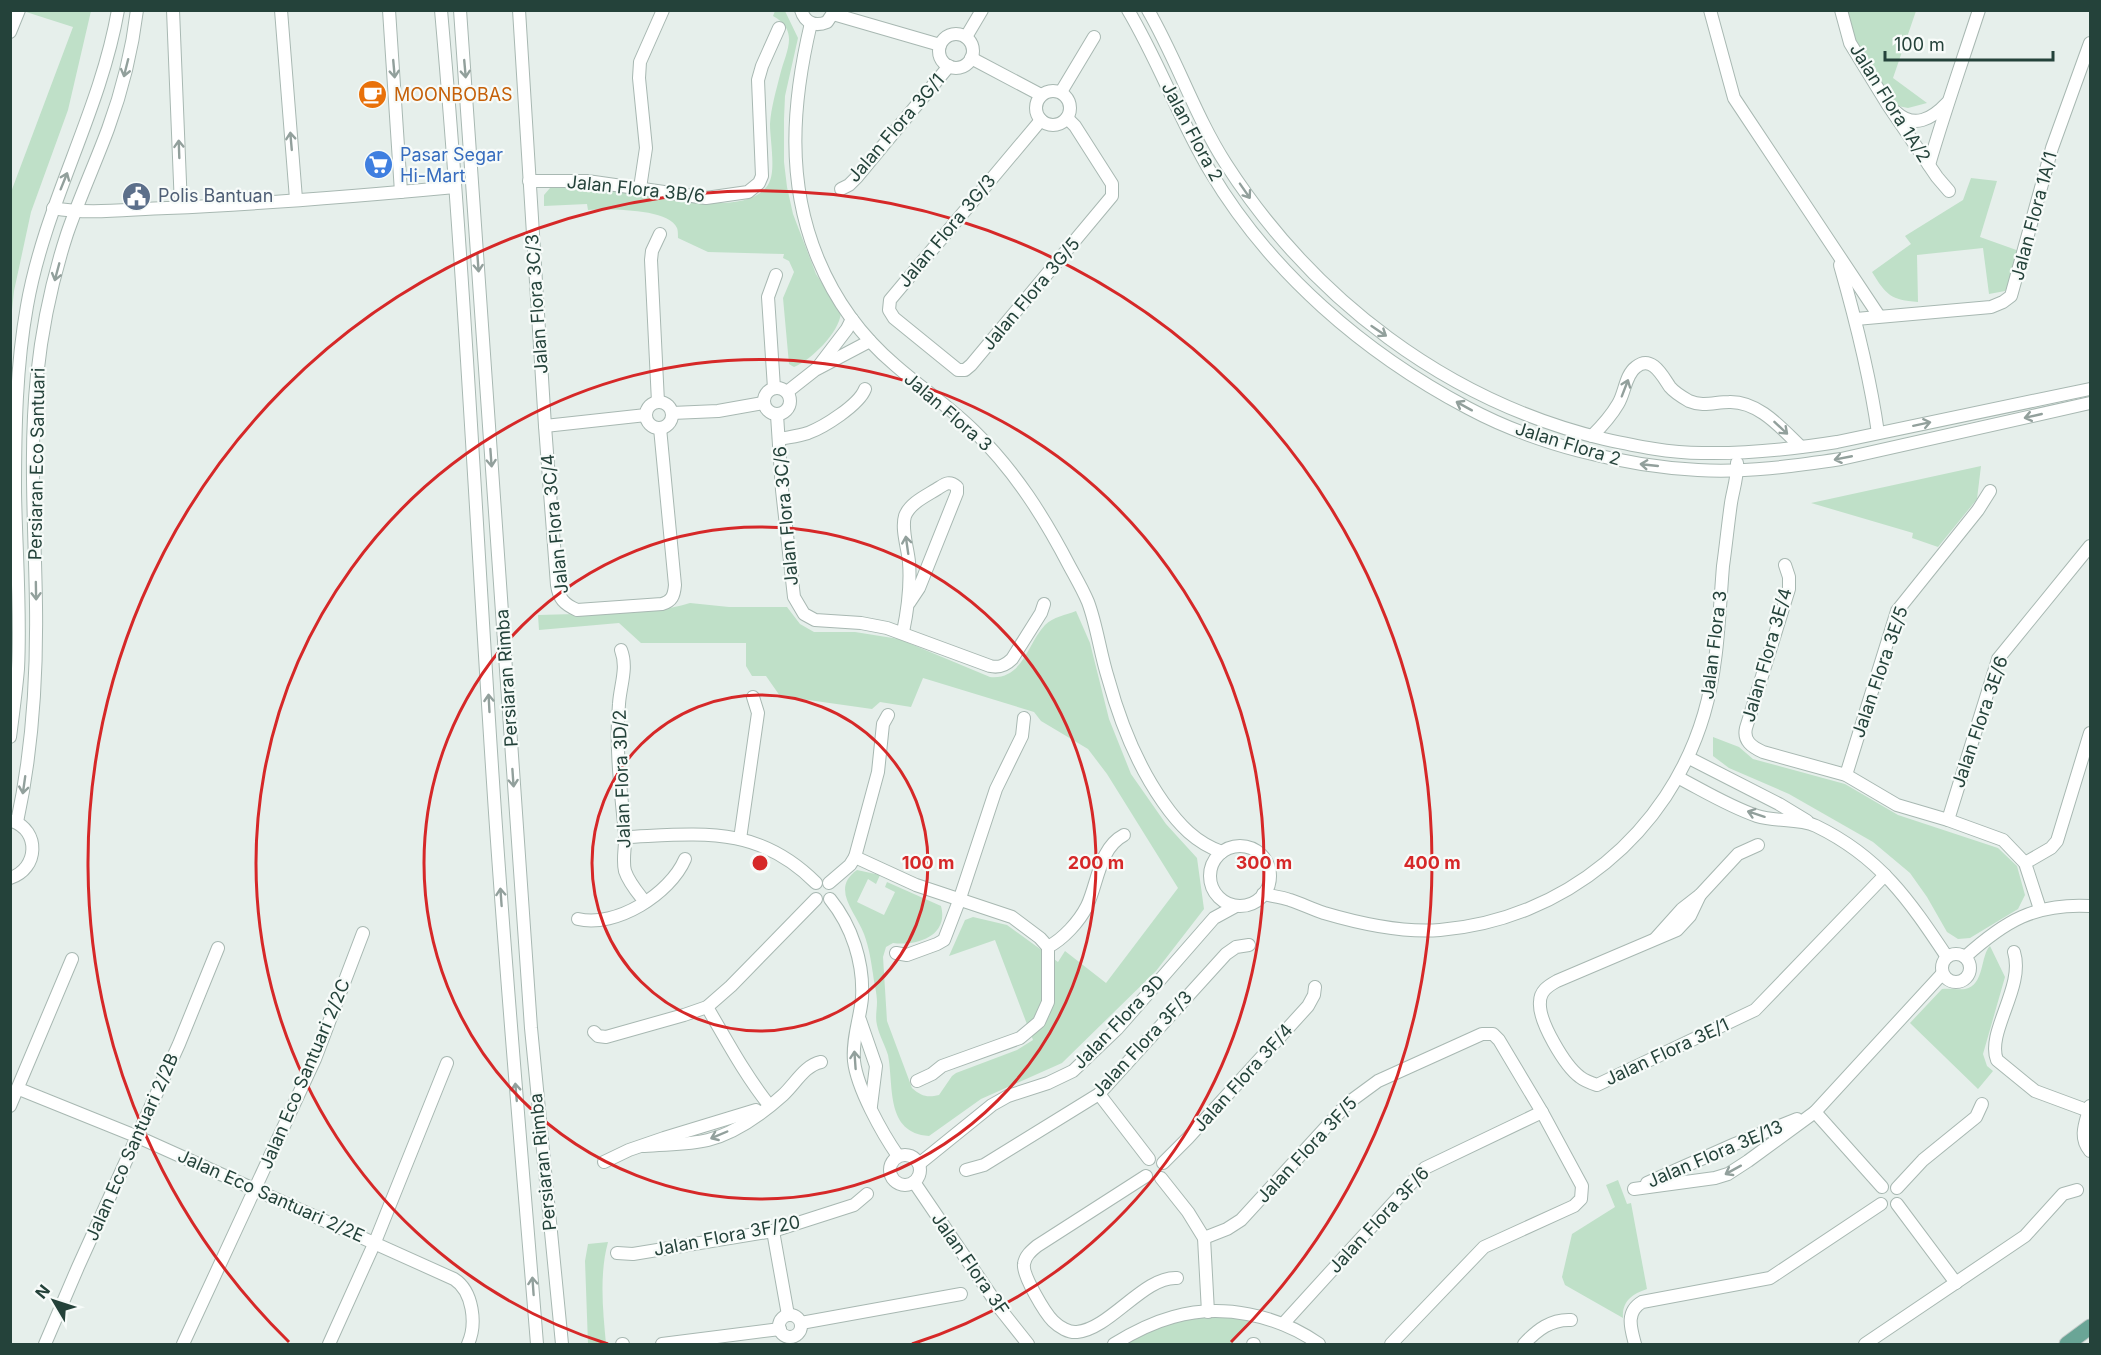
<svg xmlns="http://www.w3.org/2000/svg" width="2101" height="1355" font-family="Inter,sans-serif">
<style>
.green{fill:#bfe0c8}
.lines{fill:none;stroke-linecap:round;stroke-linejoin:round}
.minor-casing{stroke:#a8b8b2;stroke-width:14}
.major-casing{stroke:#c2cac8;stroke-width:17}
.minor{stroke:#fff;stroke-width:12}
.major{stroke:#6aa596;stroke-width:15}
.oneway{stroke:#92a09c}
.ring{fill:none;stroke:#d62828;stroke-width:3}
.labels{text-anchor:middle;stroke-width:4.5;stroke-linejoin:round;paint-order:stroke}
.food-label{font-size:18px;fill:#c56008;stroke:#f7fbf9;text-anchor:start}
.street-label{font-size:18px;fill:#24423a;stroke:#f7fbf9}
.shop-label{font-size:18px;fill:#366cbe;stroke:#f7fbf9;text-anchor:start}
.service-label{font-size:18px;fill:#4e5e75;stroke:#f7fbf9;text-anchor:start}
.centre{fill:#d62828;stroke:#f7fbf9;stroke-width:3}
.ring-label{font-size:18px;text-anchor:middle;font-weight:bold;fill:#d62828;stroke:#f7fbf9;stroke-width:4.5;stroke-linejoin:round;paint-order:stroke}
</style>
<rect width="100%" height="100%" fill="#e6efeb"/>
<!-- green -->
<g class="green">
<polygon points="23,11 91,11 68,110 31,212 14,291 11,320 11,192 73,27"/>
<path d="M775,11h10l13,27 -13,58 -1,23v43l3,25 6,27 23,60 25,39c-2,20 -30,47 -47,54l-5,-3 -6,-66 11,-26 -5,-11 -6,-3 1,-4 -76,-2 -30,-14c0,-2 0,-8 -1,-10 -8,-20 -71,-19 -89,-18l-1,-6 -43,2v-11l6,-7c9,-3 21,-5 31,-4 40,3 165,42 188,-1 7,-13 1,-43 1,-59 1,-16 6,-33 10,-49 6,-24 20,-44 -7,-59z"/>
<polygon points="1840,11 1916,11 1893,78 1927,103 1908,108 1898,106 1886,98 1851,43"/>
<path d="M1971,178l26,3 -17,56 42,15 -6,24 -11,15 -16,3 -6,-46 -66,7 1,47c-27,-2 -32,-7 -46,-30l39,-28 -6,-8 58,-36z"/>
<polygon points="1981,466 1977,499 1938,547 1912,538 1913,533 1811,503"/>
<path d="M690,603l39,4h58l13,17 14,8h41l44,7 91,38c33,3 37,-33 55,-52 8,-8 21,-10 31,-14l14,32 19,76 22,55 35,50 31,34 7,51 -48,62 -94,92 -81,36 -52,37c-44,-3 -35,-50 -41,-81 -3,-10 -9,-20 -11,-30 -2,-7 0,-16 0,-23 0,-9 -3,-19 -4,-28 -2,-13 -4,-27 -9,-40 -8,-22 -34,-45 -7,-64l23,5 -4,9 -8,-5 -11,23 27,13 11,-23 -10,-5 2,-5 54,24c8,30 -24,40 -48,37l-7,4 -3,10 4,64 25,67c9,8 15,10 27,7l13,-19 4,-3 61,-23 16,-10 -38,-100 -46,16 16,-36 8,-3 34,8 51,37 7,-11 41,32 72,-95 -71,-114 -19,-25 -47,-28 -7,-9 -111,-34 -12,29 -31,-5 -8,7 -92,-13 -14,-20h-14l-6,-10v-23h-105l-22,-20 -80,7 -1,-15c48,-2 106,2 152,-12z"/>
<polygon points="1713,737 1739,747 1753,759 1845,784 1898,815 1998,848 2017,866 2025,895 2018,909 1970,938 1958,939 1947,932 1927,897 1910,873 1873,842 1789,794 1729,768 1713,756"/>
<path d="M1990,946l15,31 -22,77 4,12 6,5 -15,18 -68,-66 32,-34c7,-1 16,1 23,0 20,-4 15,-33 25,-43z"/>
<path d="M1618,1180l9,24 4,-1 16,86c-15,5 -25,12 -24,29l-58,-33 -3,-8 10,-43 43,-27 -9,-22z"/>
<path d="M608,1242c-9,33 -5,69 -2,102h-18l-3,-83 3,-17z"/>
<polygon points="1253,1316 1232,1344 1127,1344 1150,1330 1186,1317"/>
</g>
<g class="lines">
<defs>
<g id="minor">
<polyline points="173,10 181,207"/>
<polyline points="281,10 296,199"/>
<polyline points="389,10 401,192"/>
<path d="M441,10c23,257 35,515 52,772 12,187 29,375 44,562"/>
<polyline points="460,10 531,1028 562,1344"/>
<path d="M519,10l26,416 12,159c2,14 7,19 20,25l85,-6c10,-3 12,-8 13,-19l-15,-157"/>
<path d="M801,10c4,13 14,17 26,12l8,-12"/>
<path d="M1128,10c31,52 51,109 82,161 60,101 154,182 258,237 67,36 155,58 230,62 47,3 96,-4 143,-11l249,-56"/>
<path d="M1148,10c29,50 47,106 78,154 87,135 220,237 378,275 32,7 65,14 98,14 45,1 91,-4 135,-11l253,-53"/>
<polyline points="1710,10 1734,98 1879,316"/>
<polyline points="1841,10 1850,43 1888,105 1937,177 1949,191"/>
<polyline points="833,14 940,45"/>
<path d="M811,23c-19,80 -25,159 7,236 17,41 44,78 77,106 26,23 55,42 79,66 41,40 70,86 96,136 6,11 13,23 18,35 9,24 12,51 20,76 12,44 29,87 55,124 16,23 33,41 59,50"/>
<polyline points="10,32 19,10"/>
<circle cx="956" cy="51" r="17"/>
<polyline points="966,37 982,10"/>
<polyline points="971,58 1041,95"/>
<circle cx="1053" cy="108" r="17"/>
<polyline points="1061,92 1094,37"/>
<path d="M1896,112c18,17 36,7 51,-9"/>
<polyline points="1041,120 890,300 889,310 894,318 958,370 965,370 971,365 1112,196 1112,184 1075,126 1067,118"/>
<path d="M1929,165c15,-52 33,-103 50,-155"/>
<polyline points="529,181 587,181 706,198 748,192 759,183 762,176 758,80 762,66 779,28"/>
<polyline points="640,188 646,148 639,78 640,62 663,10"/>
<polyline points="841,189 849,185 857,177 949,66"/>
<path d="M53,208c37,7 76,1 114,0 96,-4 192,-12 288,-21"/>
<path d="M1840,265c16,56 30,111 38,168"/>
<polyline points="1856,319 1991,307 2003,302 2011,296 2052,148 2090,43"/>
<polyline points="818,367 847,329 852,319"/>
<circle cx="777" cy="401" r="13"/>
<polyline points="774,388 768,297 776,275"/>
<polyline points="787,392 815,370 870,341"/>
<polyline points="658,402 651,260 652,251 660,234"/>
<circle cx="659" cy="415" r="13"/>
<polyline points="672,413 718,411 763,403"/>
<path d="M777,415l5,75 12,107 10,17 11,6 46,3 26,5 103,38c9,2 15,0 22,-7l29,-46 3,-9"/>
<polyline points="545,426 646,415"/>
<path d="M1592,436c10,-10 19,-20 26,-32 7,-11 7,-29 18,-37 16,-13 27,10 34,20 5,6 12,10 19,14 14,6 26,1 40,1 30,-1 53,27 72,45"/>
<path d="M779,439c10,-2 20,-3 29,-6 16,-6 51,-28 57,-44"/>
<path d="M1785,565l4,12v12l-43,139c-3,13 6,19 17,24l83,23 51,30 51,15 55,20 22,23 15,46"/>
<path d="M903,632c5,-24 8,-45 6,-70 -1,-13 -8,-33 -4,-46 5,-13 21,-20 32,-27 8,-5 12,-9 20,-2v6l-38,95 -10,15"/>
<path d="M621,650c7,18 -1,36 -2,54 -4,43 2,88 6,130 1,12 -3,25 0,37 4,12 13,22 20,31"/>
<path d="M10,737c3,-23 6,-45 8,-68 3,-59 -2,-118 -3,-177 0,-62 1,-125 12,-186 18,-103 73,-193 91,-296"/>
<polyline points="1689,758 1779,804 1807,821"/>
<polyline points="1846,775 1897,611 1978,510 1990,491"/>
<path d="M1679,778c25,13 51,29 78,38 19,6 42,2 59,10 64,31 93,74 131,131"/>
<polyline points="1948,820 1998,659 2090,546"/>
<path d="M17,822c15,-69 20,-144 19,-216 -1,-76 -7,-154 1,-230 5,-48 15,-96 30,-142 12,-35 28,-70 41,-105 14,-38 24,-78 29,-119"/>
<path d="M625,837c75,-3 132,-13 191,46"/>
<polyline points="740,839 758,713 753,697"/>
<circle cx="1240" cy="876" r="30"/>
<polyline points="855,857 878,772 883,724 888,715"/>
<polyline points="2025,863 2051,848 2057,841 2090,733"/>
<path d="M10,878c29,-9 30,-48 2,-57"/>
<polyline points="829,883 850,865 855,857 916,885 1012,917 1040,938 1048,947 1048,1002 1039,1022 1020,1038 942,1066 932,1074 917,1081"/>
<path d="M1263,894c9,2 19,3 27,6 12,4 22,9 34,13 34,10 80,20 116,17 124,-10 229,-97 264,-216 14,-47 15,-99 19,-148 3,-21 5,-42 8,-63 2,-13 7,-27 6,-40"/>
<path d="M1700,895l-10,21 -13,14 -120,51c-9,5 -17,10 -17,21 -2,19 25,64 40,75 5,4 11,6 17,8l158,-75 130,-135"/>
<path d="M830,899c22,27 34,64 32,99 -2,21 -10,41 -8,63 3,27 28,72 44,95"/>
<path d="M578,919c38,9 92,-25 107,-60"/>
<polyline points="1656,938 1682,909 1700,895 1738,854 1758,845"/>
<path d="M1048,947c15,-8 31,-25 39,-41 11,-23 12,-58 37,-71"/>
<path d="M2014,952c11,35 -28,80 -17,108l38,31 54,20"/>
<polyline points="896,953 907,955 937,944 944,940 959,901 996,789 1022,736 1024,718"/>
<circle cx="1956" cy="968" r="14"/>
<path d="M1965,957c40,-36 70,-54 125,-51"/>
<path d="M707,1007c20,34 38,68 62,98"/>
<polyline points="860,1020 876,1066 871,1106"/>
<polyline points="594,1032 598,1036 606,1037 684,1015 707,1007 731,986 816,899"/>
<path d="M19,1089l119,48 316,142c19,12 23,45 14,65"/>
<polyline points="1099,1094 1149,1159"/>
<polyline points="10,1106 72,959"/>
<path d="M2090,1106c-4,16 -12,31 0,45"/>
<polyline points="1815,1112 1882,1187"/>
<path d="M644,1146c21,-2 44,-1 64,-6 27,-7 55,-27 75,-45 12,-11 22,-30 38,-33"/>
<circle cx="905" cy="1170" r="15"/>
<polyline points="604,1162 629,1150 664,1138 756,1110"/>
<polyline points="1163,1163 1188,1138 1308,1006 1314,995 1315,987"/>
<polyline points="919,1164 992,1105 1008,1096 1048,1083 1073,1071 1117,1029 1214,918 1236,906"/>
<polyline points="966,1170 984,1165 1099,1094 1226,954 1236,947 1249,945"/>
<path d="M1146,1176l-109,70c-6,5 -12,10 -13,18 -2,11 21,49 29,57 6,6 16,12 24,11 33,-3 67,-56 100,-54"/>
<polyline points="1161,1178 1188,1212 1204,1238 1208,1312"/>
<polyline points="914,1182 1001,1310 1028,1344"/>
<polyline points="1647,1183 1735,1144 1797,1119"/>
<polyline points="1897,1188 1923,1160 1976,1117 1982,1104"/>
<polyline points="1634,1189 1715,1178 1728,1174 1748,1161 1815,1112 1942,974"/>
<polyline points="1897,1204 1956,1283"/>
<polyline points="773,1231 788,1315"/>
<polyline points="1204,1238 1227,1229 1241,1220 1348,1103 1378,1081 1482,1034 1493,1034 1499,1040 1542,1112"/>
<polyline points="617,1253 633,1254 773,1231 854,1205 867,1194"/>
<circle cx="790" cy="1326" r="11"/>
<polyline points="801,1323 961,1294"/>
<polyline points="1283,1324 1425,1168 1542,1112 1582,1186 1581,1199 1574,1206 1484,1247 1391,1344"/>
<polyline points="45,1344 78,1267 179,1044 218,948"/>
<polyline points="183,1344 315,1059 363,933"/>
<polyline points="329,1344 375,1242 447,1063"/>
<polyline points="622,1344 623,1344"/>
<polyline points="662,1344 780,1329"/>
<path d="M1114,1344c18,-11 37,-21 59,-27 49,-14 105,-2 146,27"/>
<polyline points="1253,1344 1254,1344"/>
<path d="M1524,1344c13,-14 27,-25 47,-24"/>
<path d="M1635,1344c-4,-15 -10,-32 7,-42l128,-24 111,-74"/>
<polyline points="1865,1344 2025,1236 2063,1194 2077,1190"/>
</g>
<polyline id="major" points="2067,1344 2090,1327"/>
</defs>
<!-- minor casing -->
<use href="#minor" class="minor-casing"/>
<!-- major casing -->
<use href="#major" class="major-casing"/>
<!-- minor -->
<use href="#minor" class="minor"/>
<!-- major -->
<use href="#major" class="major"/>
</g>
<!-- one-way arrows -->
<defs><path id="oneway-shaft" d="M-6 0H5M1.5-3L5.5 0L1.5 3" fill="none" stroke-width="1.6" stroke-linecap="round" stroke-linejoin="round" transform="scale(1.5)"/></defs>
<g class="oneway">
<use href="#oneway-shaft" transform="translate(126 68) rotate(104)"/>
<use href="#oneway-shaft" transform="translate(394 69) rotate(85)"/>
<use href="#oneway-shaft" transform="translate(465 69) rotate(85)"/>
<use href="#oneway-shaft" transform="translate(291 141) rotate(-95)"/>
<use href="#oneway-shaft" transform="translate(179 149) rotate(-92)"/>
<use href="#oneway-shaft" transform="translate(64 181) rotate(-68)"/>
<use href="#oneway-shaft" transform="translate(1245 191) rotate(55)"/>
<use href="#oneway-shaft" transform="translate(478 263) rotate(86)"/>
<use href="#oneway-shaft" transform="translate(57 272) rotate(105)"/>
<use href="#oneway-shaft" transform="translate(1379 331) rotate(34)"/>
<use href="#oneway-shaft" transform="translate(1625 388) rotate(-69)"/>
<use href="#oneway-shaft" transform="translate(1464 406) rotate(-151)"/>
<use href="#oneway-shaft" transform="translate(2033 416) rotate(167)"/>
<use href="#oneway-shaft" transform="translate(1922 424) rotate(-12)"/>
<use href="#oneway-shaft" transform="translate(1781 428) rotate(43)"/>
<use href="#oneway-shaft" transform="translate(491 458) rotate(86)"/>
<use href="#oneway-shaft" transform="translate(1843 458) rotate(169)"/>
<use href="#oneway-shaft" transform="translate(1649 465) rotate(-174)"/>
<use href="#oneway-shaft" transform="translate(907 545) rotate(-98)"/>
<use href="#oneway-shaft" transform="translate(36 591) rotate(89)"/>
<use href="#oneway-shaft" transform="translate(489 703) rotate(-93)"/>
<use href="#oneway-shaft" transform="translate(513 778) rotate(86)"/>
<use href="#oneway-shaft" transform="translate(24 785) rotate(98)"/>
<use href="#oneway-shaft" transform="translate(1756 814) rotate(-162)"/>
<use href="#oneway-shaft" transform="translate(501 897) rotate(-94)"/>
<use href="#oneway-shaft" transform="translate(855 1060) rotate(-94)"/>
<use href="#oneway-shaft" transform="translate(516 1092) rotate(-95)"/>
<use href="#oneway-shaft" transform="translate(719 1135) rotate(157)"/>
<use href="#oneway-shaft" transform="translate(1733 1170) rotate(151)"/>
<use href="#oneway-shaft" transform="translate(533 1286) rotate(-94)"/>
</g>
<!-- distance rings -->
<g class="ring">
<circle cx="760" cy="863" r="168"/>
<circle cx="760" cy="863" r="336"/>
<path d="M608 1344A504 504 0 1 1 912 1344"/>
<path d="M289 1342A672 672 0 1 1 1231 1342"/>
</g>
<!-- icons -->
<defs>
<symbol id="cafe-disc" viewBox="-11 -11 22 22"><circle r="9.5" fill="#e8710a" stroke="#f7fbf9"/><path d="M-5.5-4.5H6V0H3Q3 3.5 0 3.5H-2.5Q-5.5 3.5-5.5 0ZM3-3.2v2h1.7v-2ZM-6 4.5H4V6H-6Z" fill="#fff"/></symbol>
<symbol id="supermarket-disc" viewBox="-11 -11 22 22"><circle r="9.5" fill="#3f7fe0" stroke="#f7fbf9"/><path d="M-6-5.5h2.5l.6 2H6L4.5 2H-2.5L-4.4-4H-6ZM-1.5 3.2a1.3 1.3 0 1 0 .1 0ZM3 3.2a1.3 1.3 0 1 0 .1 0Z" fill="#fff"/></symbol>
<symbol id="civic-disc" viewBox="-11 -11 22 22"><circle r="9.5" fill="#5c6f8a" stroke="#f7fbf9"/><path d="M-.6-6.5H3V-4.5H.6V-3L4-1V1h2V6H-6V1h2V-1L-.6-3ZM-1.2 2.5V6h2.4V2.5Z" fill="#fff"/></symbol>
</defs>
<g fill-rule="evenodd">
<use href="#cafe-disc" x="356" y="78" width="33" height="33"/>
<use href="#supermarket-disc" x="362" y="148" width="33" height="33"/>
<use href="#civic-disc" x="120" y="180" width="33" height="33"/>
</g>
<g class="labels">
<!-- food labels -->
<g class="food-label">
<text x="394" y="101">MOONBOBAS</text>
</g>
<!-- street labels -->
<g class="street-label">
<text transform="translate(1890 103) rotate(58)" y="6">Jalan Flora 1A/2</text>
<text transform="translate(896 128) rotate(-49)" y="6">Jalan Flora 3G/1</text>
<text transform="translate(1192 132) rotate(62)" y="6">Jalan Flora 2</text>
<text transform="translate(636 189) rotate(6)" y="6">Jalan Flora 3B/6</text>
<text transform="translate(2034 216) rotate(-75)" y="6">Jalan Flora 1A/1</text>
<text transform="translate(947 231) rotate(-50)" y="6">Jalan Flora 3G/3</text>
<text transform="translate(1031 294) rotate(-50)" y="6">Jalan Flora 3G/5</text>
<text transform="translate(537 304) rotate(-94)" y="6">Jalan Flora 3C/3</text>
<text transform="translate(948 412) rotate(41)" y="6">Jalan Flora 3</text>
<text transform="translate(1568 444) rotate(17)" y="6">Jalan Flora 2</text>
<text transform="translate(37 464) rotate(-89)" y="6">Persiaran Eco Santuari</text>
<text transform="translate(786 516) rotate(-95)" y="6">Jalan Flora 3C/6</text>
<text transform="translate(555 524) rotate(-96)" y="6">Jalan Flora 3C/4</text>
<text transform="translate(1714 645) rotate(-83)" y="6">Jalan Flora 3</text>
<text transform="translate(1767 655) rotate(-74)" y="6">Jalan Flora 3E/4</text>
<text transform="translate(1880 672) rotate(-71)" y="6">Jalan Flora 3E/5</text>
<text transform="translate(507 678) rotate(-94)" y="6">Persiaran Rimba</text>
<text transform="translate(1980 722) rotate(-71)" y="6">Jalan Flora 3E/6</text>
<text transform="translate(622 779) rotate(-92)" y="6">Jalan Flora 3D/2</text>
<text transform="translate(1119 1022) rotate(-46)" y="6">Jalan Flora 3D</text>
<text transform="translate(1142 1044) rotate(-47)" y="6">Jalan Flora 3F/3</text>
<text transform="translate(1667 1052) rotate(-25)" y="6">Jalan Flora 3E/1</text>
<text transform="translate(305 1074) rotate(-67)" y="6">Jalan Eco Santuari 2/2C</text>
<text transform="translate(1243 1078) rotate(-48)" y="6">Jalan Flora 3F/4</text>
<text transform="translate(132 1147) rotate(-66)" y="6">Jalan Eco Santuari 2/2B</text>
<text transform="translate(1307 1150) rotate(-47)" y="6">Jalan Flora 3F/5</text>
<text transform="translate(1715 1154) rotate(-23)" y="6">Jalan Flora 3E/13</text>
<text transform="translate(543 1162) rotate(-96)" y="6">Persiaran Rimba</text>
<text transform="translate(271 1196) rotate(24)" y="6">Jalan Eco Santuari 2/2E</text>
<text transform="translate(1379 1220) rotate(-47)" y="6">Jalan Flora 3F/6</text>
<text transform="translate(727 1236) rotate(-11)" y="6">Jalan Flora 3F/20</text>
<text transform="translate(970 1264) rotate(55)" y="6">Jalan Flora 3F</text>
</g>
<!-- shop labels -->
<g class="shop-label">
<text x="400" y="161">Pasar Segar<tspan x="400" dy="21">Hi-Mart</tspan></text>
</g>
<!-- service labels -->
<g class="service-label">
<text x="158" y="202">Polis Bantuan</text>
</g>
</g>
<circle cx="760" cy="863" r="9" class="centre"/>
<g class="ring-label">
<text x="928" y="869">100 m</text>
<text x="1096" y="869">200 m</text>
<text x="1264" y="869">300 m</text>
<text x="1432" y="869">400 m</text>
</g>
<!-- border -->
<rect width="2101" height="1355" fill="none" stroke="#24423a" stroke-width="24"/>
<!-- north arrow -->
<g transform="translate(54 1301) rotate(309)" stroke="#f7fbf9" stroke-width="4.5" paint-order="stroke">
<path d="M0-4.5L10 22L0 15L-10 22Z" fill="#24423a"/>
<text y="-9" font-size="16" font-weight="bold" text-anchor="middle" fill="#24423a">N</text>
</g>
<!-- scale -->
<path d="M1885 51v9h168v-9" fill="none" stroke="#24423a" stroke-width="3"/>
<text x="1894" y="51" font-size="18" fill="#24423a" stroke="#f7fbf9" stroke-width="4.5" paint-order="stroke">100 m</text>
</svg>
